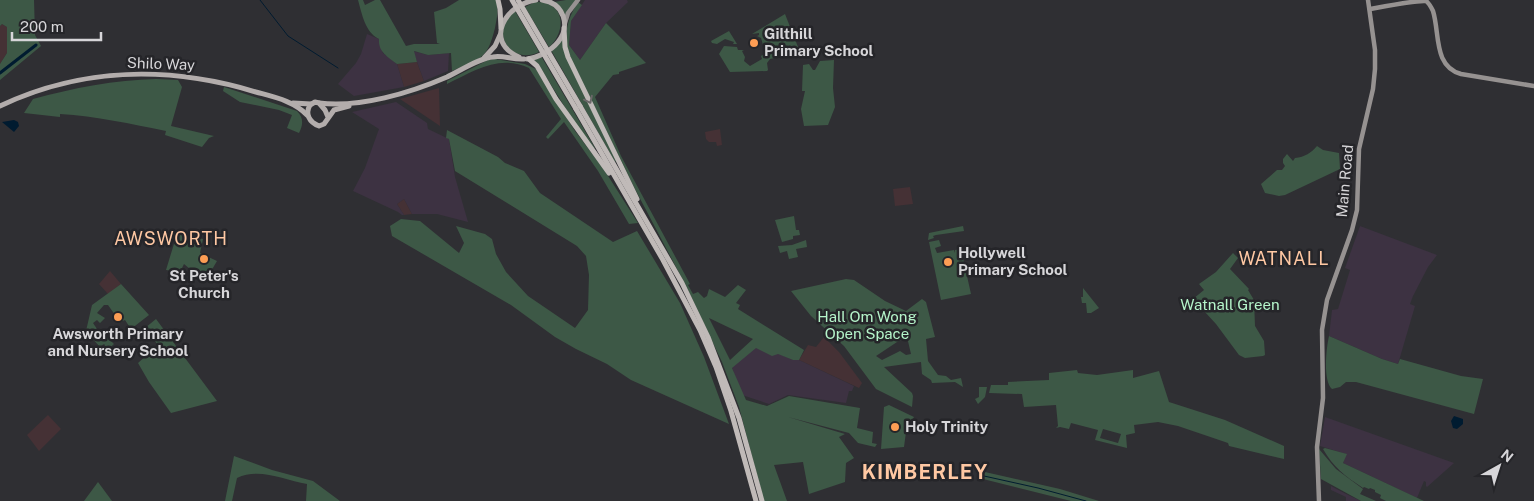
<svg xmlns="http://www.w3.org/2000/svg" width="1534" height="501" font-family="'Public Sans',sans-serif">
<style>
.commercial{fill:#453135}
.industrial{fill:#3d3242}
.green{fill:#3d5846;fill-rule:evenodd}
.water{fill:#001b30}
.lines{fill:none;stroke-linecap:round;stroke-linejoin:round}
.stream{stroke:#001b30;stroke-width:1}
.canal{stroke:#001b30;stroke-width:3}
.secondary{stroke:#969291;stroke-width:4.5}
.primary{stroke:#b3adac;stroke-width:5}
.trunk{stroke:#c0bab8;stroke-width:5}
.trunk-bridge{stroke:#c0bab8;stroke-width:5}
.oneway{stroke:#6b6869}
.poi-dot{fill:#fd9d54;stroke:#252529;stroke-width:2}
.labels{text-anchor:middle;stroke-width:5;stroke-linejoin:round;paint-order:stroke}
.poi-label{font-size:15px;font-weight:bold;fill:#d7d6d9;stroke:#252529;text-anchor:start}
.street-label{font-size:15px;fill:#d7d6d9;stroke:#252529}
.park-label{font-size:15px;fill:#b5f4ca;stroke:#252529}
.quarter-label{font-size:18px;letter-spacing:1px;fill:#ffc8a3;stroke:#252529}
.district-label{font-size:20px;font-weight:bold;letter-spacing:1px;fill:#ffc8a3;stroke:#252529}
</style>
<rect width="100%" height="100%" fill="#2f2f33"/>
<!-- commercial -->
<g class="commercial">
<polygon points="2,24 7,27 7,53 0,64 0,26"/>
<polygon points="417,62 424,81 404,87 397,64"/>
<polygon points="439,88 440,126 400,99"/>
<polygon points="720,129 722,145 717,146 716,142 709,142 706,139 705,132"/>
<polygon points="910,187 913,204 895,206 893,189"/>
<polygon points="404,199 412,214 404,215 397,204"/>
<polygon points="110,271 121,284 108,294 99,284"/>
<polygon points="824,337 839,352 862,383 859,388 799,360 808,345 816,347"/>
<polygon points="48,415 61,429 39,451 27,435"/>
</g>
<!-- industrial -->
<g class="industrial">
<polygon points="585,0 627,0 628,2 606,23 580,60 569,45 571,21"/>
<polygon points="367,34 379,39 383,53 397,64 404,87 354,96 338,84 356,63 361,54"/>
<polygon points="413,51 428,55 449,53 448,71 424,81"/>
<polygon points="396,102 427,123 428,129 449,139 455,177 468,222 437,214 412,214 404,199 397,204 404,215 402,215 398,212 353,191 365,168 379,129 352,112"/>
<polygon points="1360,226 1437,255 1428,267 1413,296 1410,304 1415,306 1398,364 1382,359 1329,336 1332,310 1338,309 1350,270 1345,268"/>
<polygon points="757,344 793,360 799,360 854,386 852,391 849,391 846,403 788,395 769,404 742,395 731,365"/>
<polygon points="1325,417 1454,463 1427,487 1426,486 1426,482 1424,481 1417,498 1343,463 1346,454 1320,446"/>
<polygon points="1331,486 1346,494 1361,501 1346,501 1346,497 1331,490"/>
</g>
<!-- green -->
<g class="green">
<polygon points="0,0 34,0 35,35 41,46 0,80 0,64 7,53 7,27 2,24 0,26"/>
<path d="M358,0h5l2,5 10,-5h5l26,46 8,-2h26l-3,-1 -3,-31 12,-4 13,-8h37c3,10 1,17 -1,28 -8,32 -14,30 -43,43l-1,-18 -23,2 -14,-4 3,11 -20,2c-9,-7 -19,-12 -18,-25 -14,-7 -17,-25 -21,-39z"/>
<polygon points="566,0 576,0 565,17 554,2"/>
<path d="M535,2c29,-2 33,28 14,45l-24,-40z"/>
<path d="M578,2l4,3 -11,16 -2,24 11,15 26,-37 40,40 -27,9v2l-6,1 -18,22 26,59 69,128 -2,1 5,9 5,-2 6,6 3,-2 2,-7 16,8 13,-12 8,5 -10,13 4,2 -2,4 66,41 -5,10h-6l-15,-6 -6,2 -16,-8 -24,20 14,32 21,6 22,-10 71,12 -3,20 16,4 -1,11 5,1 -2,3 -17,-4 -9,-10 -61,-16 57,17 -6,3 15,21 -8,5 -1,19 -36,12 -6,-32 -29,3 13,36h-23l-25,-94 -17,-45 -35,-74 -52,-99 -67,-136c-4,-21 -1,-33 10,-51zM709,318l44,21 -23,21z"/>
<path d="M515,11l24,41c-30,14 -50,-22 -24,-41z"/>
<polygon points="785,14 800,52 770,59 767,63 768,70 767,71 730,72 719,54 724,46 737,47 738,50 744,50 742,51 745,57 744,61 750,66 762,59 761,56 764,54 765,57 766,55 761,38 757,36 759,35 759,33 752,34"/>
<polygon points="729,31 737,44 733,44 734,42 725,39 717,44 712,43 711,41"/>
<polygon points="562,39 616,161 615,162 551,50"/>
<polygon points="541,56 595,148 593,149 568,112 538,64 534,60"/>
<path d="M495,59l30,5 11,5 39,62 28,37 35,55 -9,1 -31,-53 -34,-49 -16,17 -2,-2 15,-18 -32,-51c-30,-14 -55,3 -82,16v-3l41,-21z"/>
<polygon points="834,60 833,88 835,107 828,125 804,126 801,109 805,91 802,91 803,65 809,64 813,70 815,70 820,61"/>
<path d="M156,79l22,1 4,7 -11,39 43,10 -5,2 -7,9 -37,-12 1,-4c-35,-7 -70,-15 -106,-17v3l-36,-4 9,-14c40,-11 82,-19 123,-20z"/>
<path d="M224,87l73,24c7,7 6,14 2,22l-12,-5 5,-13 -13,-5 -39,-8 -17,-11z"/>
<polygon points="447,130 498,157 505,163 524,171 540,193 613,242 637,231 680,303 704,357 729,424 631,380 607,364 576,349 555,337 511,305 392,236 390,226 401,219 420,221 459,253 464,243 456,226 485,234 492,239 496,254 506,272 528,296 575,328 588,310 589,275 586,256 577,246 455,171 449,139 446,138"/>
<path d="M1317,146l6,4 16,3 1,16 -55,26 -6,1 -14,-3 -4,-9 16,-14h5l3,-4 -2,-3v-4l4,-5 6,7 2,-3c10,-1 16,-5 22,-12z"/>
<polygon points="794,216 796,230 799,230 800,235 793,236 793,239 782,242 775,220"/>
<polygon points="963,226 964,231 936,235 933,236 934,238 928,240 929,233"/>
<polygon points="177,234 203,239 200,253 217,261 207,278 196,274 184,264 180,272 166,270"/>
<polygon points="806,240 807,247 796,249 798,257 789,259 787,251 780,253 778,246 792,245"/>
<polygon points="939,240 941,246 935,248 937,253 954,250 955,253 955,250 961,249 971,294 941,300 929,242"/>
<polygon points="1233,253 1238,258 1230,269 1249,289 1248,290 1254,300 1255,326 1264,341 1265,355 1263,356 1245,358 1239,355 1216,324 1193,299 1204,290 1199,284 1216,272"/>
<path d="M846,279l8,1 31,21 21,10 16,-12 4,3 9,35 -9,2 2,22 10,14 8,1 5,4 10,-2 2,9 -8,-5 -23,1 -1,-3 -9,-6 -1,-12 -37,5 28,26 1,3 -1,11 -36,-18 -32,-43 -33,-30 -20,-25zM907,337l4,17 -5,1 -6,-4 -18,9 -6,-4 21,-14z"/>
<polygon points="121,284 149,315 131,329 125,320 120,322 108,305 104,305 97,313 105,318 100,323 97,320 93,323 101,335 103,333 114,344 104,353 102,349 105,345 104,344 100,347 91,337 92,334 90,335 86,331 92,305"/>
<polygon points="1083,288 1099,308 1091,313 1087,313 1086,303 1082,303 1081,297 1083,297"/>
<polygon points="156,319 217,401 171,413 149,382 138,363 158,345 145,328"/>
<path d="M1329,336l53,23 16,5 2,-5 61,17 22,3 -9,35 -118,-32h-10l-6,5 -8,2c-9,-8 -6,-40 -3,-53z"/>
<path d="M1077,370l1,3 19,2 36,-5v8l26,-7 10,31 56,18 59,26v13l-55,-13 -1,-3 -50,-17 -20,-4 -24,3 1,8 -9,2 1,13 -32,-8 3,-10 -27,-7 -2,6 -9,-2 -4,1 2,-2 -2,-21 -32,2 -2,-13 -33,-1 2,-8h17v-3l41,-2v-7zM1103,429l18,5 -3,9 -18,-5z"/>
<polygon points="979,387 987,387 985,397 978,404 975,399 979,397"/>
<polygon points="889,405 914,417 906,432 904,447 881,449 884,407"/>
<path d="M1325,448l22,6 -4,9 81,38h-38l-6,-3 1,-3 -6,-3v-2l-5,-2 -1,1 -5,-2 -1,1c-18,-12 -30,-21 -40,-39z"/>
<polygon points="1319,449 1336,469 1363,489 1360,494 1376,501 1361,501 1321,479"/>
<path d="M234,456l38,14 41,11 27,20h-34l1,-17c-23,-4 -48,-17 -70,-6l-5,23h-7z"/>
<polygon points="985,472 1060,489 1099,501 1071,501 983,479"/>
<polygon points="98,482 112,501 84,501"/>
</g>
<!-- water -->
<g class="water">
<polygon points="14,120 18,122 19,126 14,132 2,122"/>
<polygon points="1454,416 1463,419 1463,424 1457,429 1453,428 1451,421"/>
</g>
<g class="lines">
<!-- stream -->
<g class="stream">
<polyline points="260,0 288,36 338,68"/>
<polyline points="984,476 1038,488 1086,501"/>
</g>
<!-- canal -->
<polyline class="canal" points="0,73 36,45"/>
<!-- secondary -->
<g class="secondary">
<path d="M1370,9c11,-2 47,-9 56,-8 3,2 5,6 7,10 7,22 0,55 28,63l73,12"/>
<polyline points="565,23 568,13 578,0"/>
<polyline points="1319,501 1317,447 1323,398 1322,330 1327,300 1352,230 1357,210 1359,149 1373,89 1375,69 1375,50 1368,0"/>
</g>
<!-- primary -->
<g class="primary">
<path d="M519,57c-36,-16 -13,-53 17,-57"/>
<polyline points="484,58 495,46 500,35"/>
<path d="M527,59c10,-1 24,-8 31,-17 13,-16 6,-39 -16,-42"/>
<polyline points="293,103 311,104"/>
<path d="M319,103c41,5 91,-10 128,-26 13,-6 32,-19 46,-20 10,-2 20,3 31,2"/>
<path d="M0,106c82,-39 170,-40 256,-14 18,5 38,9 51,23"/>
<path d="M328,117l-3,-7 -6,-7 -4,-1 -5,3c-5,9 -1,17 9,21l5,-2 10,-14 15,-4"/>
</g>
<!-- trunk -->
<g class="trunk">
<polyline points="498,0 500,9 501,28"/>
<polyline points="564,28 565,47 568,57 637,199"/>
<polyline points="529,59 537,66 556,99 609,173"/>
<polyline points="580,106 682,283 708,337 739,418 762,501"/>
<polyline points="576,109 663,260 700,330 716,367 731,411 756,501"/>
</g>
<!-- trunk-bridge -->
<g class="trunk-bridge">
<polyline points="512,0 576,109"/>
<polyline points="518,0 580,106"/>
</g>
</g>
<!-- one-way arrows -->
<defs><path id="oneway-chevron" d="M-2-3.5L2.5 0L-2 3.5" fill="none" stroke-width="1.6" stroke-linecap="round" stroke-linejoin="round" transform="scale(1.25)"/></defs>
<use class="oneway" href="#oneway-chevron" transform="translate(589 100) rotate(64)"/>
<!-- markers -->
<g class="poi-dot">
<circle cx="754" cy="43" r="5"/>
<circle cx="204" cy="259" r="5"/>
<circle cx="948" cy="262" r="5"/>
<circle cx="118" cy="317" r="5"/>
<circle cx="895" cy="427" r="5"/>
</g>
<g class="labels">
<!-- poi labels -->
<g class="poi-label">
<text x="764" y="39">Gilthill<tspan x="764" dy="17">Primary School</tspan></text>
<text x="958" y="258">Hollywell<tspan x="958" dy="17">Primary School</tspan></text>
<text x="204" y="281" text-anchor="middle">St Peter's<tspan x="204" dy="17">Church</tspan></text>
<text x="118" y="339" text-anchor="middle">Awsworth Primary<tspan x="118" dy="17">and Nursery School</tspan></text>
<text x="905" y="432">Holy Trinity</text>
</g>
<!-- street labels -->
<g class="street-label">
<text transform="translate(161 64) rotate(2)" y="5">Shilo Way</text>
<text transform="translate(1345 181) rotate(-85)" y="5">Main Road</text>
</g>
<!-- park labels -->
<g class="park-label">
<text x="1230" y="310">Watnall Green</text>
<text x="867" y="322">Hall Om Wong<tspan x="867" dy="17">Open Space</tspan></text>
</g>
<!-- quarter labels -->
<g class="quarter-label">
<text x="171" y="245">AWSWORTH</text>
<text x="1284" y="265">WATNALL</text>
</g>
<!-- district labels -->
<g class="district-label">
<text x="925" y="479">KIMBERLEY</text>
</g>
</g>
<!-- north arrow -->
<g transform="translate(1499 466) rotate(39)" stroke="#252529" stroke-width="4" paint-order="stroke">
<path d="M0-4L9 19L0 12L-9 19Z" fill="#d7d6d9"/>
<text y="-8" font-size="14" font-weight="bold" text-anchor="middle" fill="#d7d6d9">N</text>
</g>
<!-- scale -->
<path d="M12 32v8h89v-8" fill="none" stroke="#d7d6d9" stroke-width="2.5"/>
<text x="20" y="32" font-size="15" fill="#d7d6d9" stroke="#252529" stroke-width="4" paint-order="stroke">200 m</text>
</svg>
